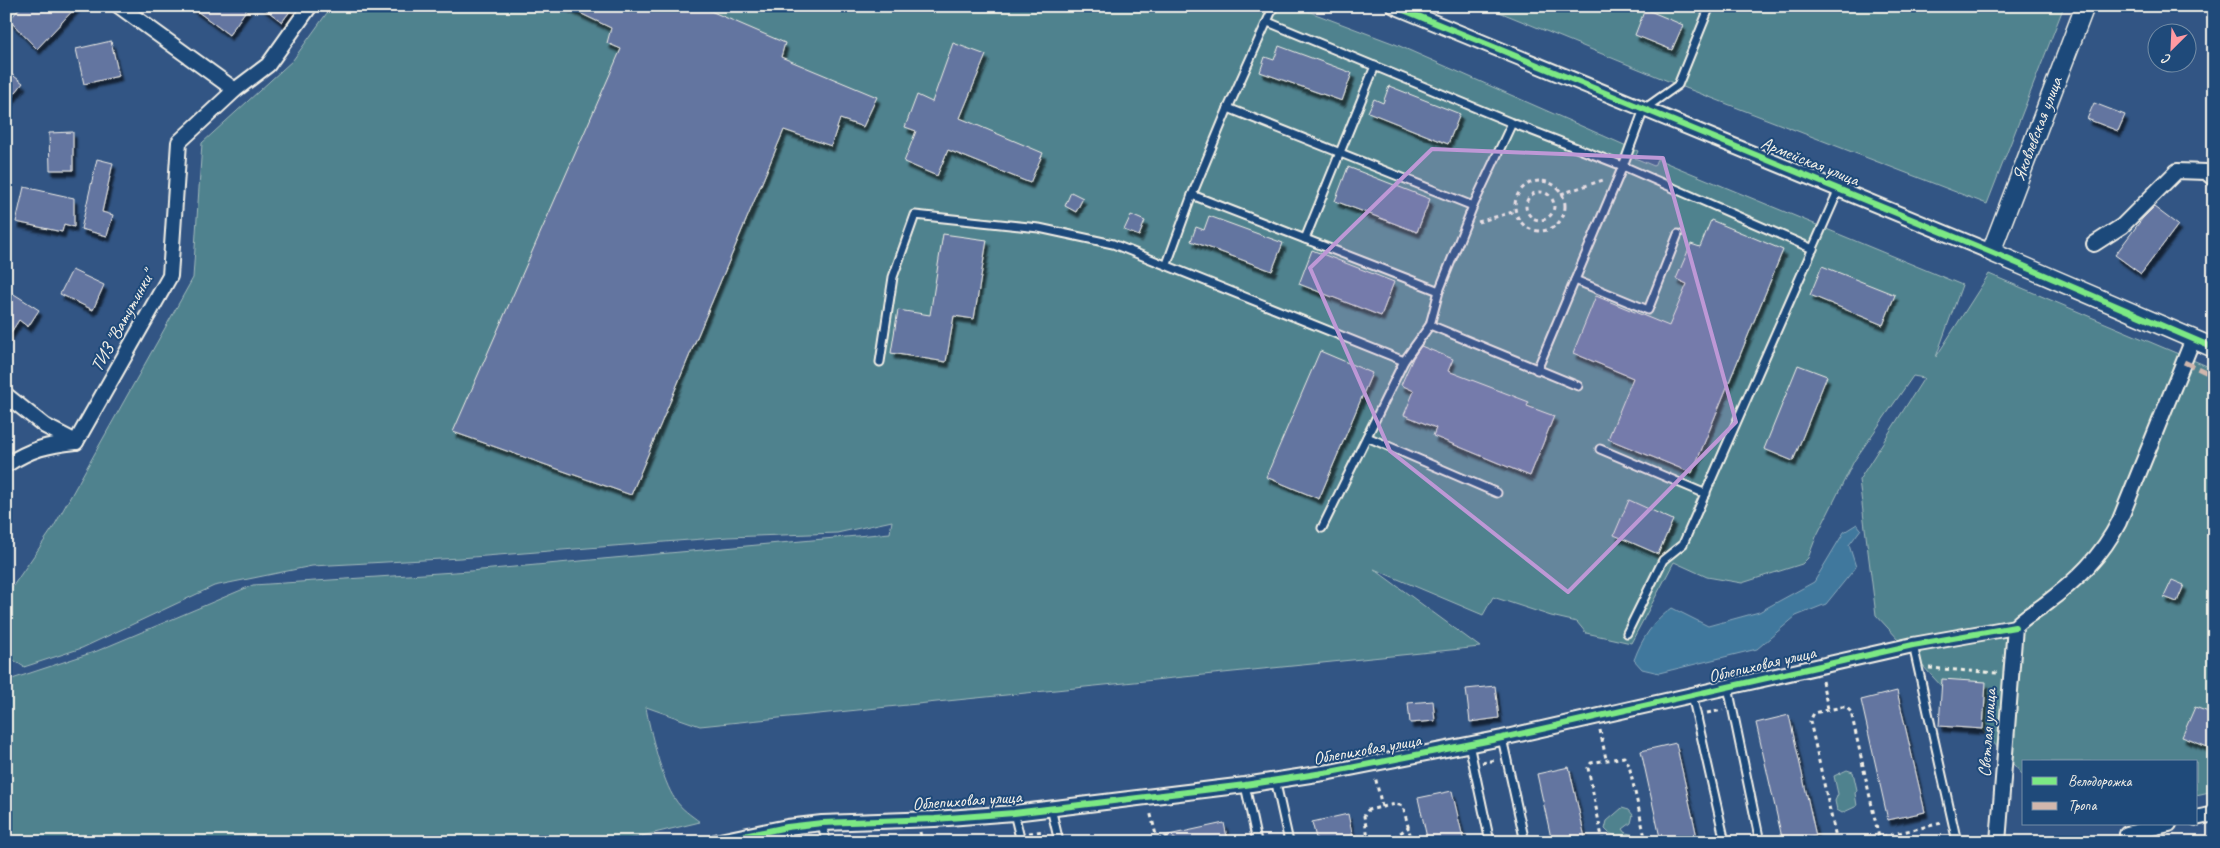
<svg xmlns="http://www.w3.org/2000/svg" width="2220" height="848" font-family="Caveat,sans-serif">
<style>
.green{fill:#4f828e;stroke:#a2babb}
.water{fill:#41789d;stroke:#89a8bb}
.building{fill:#6374a0;stroke:#f4f1e8;filter:url(#shadow)}
.lines{fill:none;stroke-linecap:round;stroke-linejoin:round}
.service-casing{stroke:#f4f1e8;stroke-width:11}
.minor-casing{stroke:#f4f1e8;stroke-width:18}
.tertiary-casing{stroke:#f4f1e8;stroke-width:21}
.path{stroke:#f4f1e8;stroke-width:3;stroke-dasharray:4 4;stroke-linecap:butt}
.service{stroke:#1f4a7a;stroke-width:7}
.minor{stroke:#1f4a7a;stroke-width:14}
.tertiary{stroke:#1f4a7a;stroke-width:18}
.quiet{stroke:#d1b7ad;stroke-width:5;stroke-dasharray:10 5;stroke-linecap:butt}
.cycleway-casing{stroke:#1f4a7a;stroke-width:9}
.cycleway{stroke:#7ce984;stroke-width:6}
.marked{fill:#be98d6;fill-opacity:0.2;stroke:#be98d6;stroke-width:4;stroke-linejoin:round}
.labels{text-anchor:middle;stroke-width:4;stroke-linejoin:round;paint-order:stroke}
.street-label{font-size:18px;fill:#f4f1e8;stroke:#1f4a7a}
</style>
<defs>
<filter id="shadow"><feDropShadow dx="3" dy="5.5" stdDeviation="1" flood-color="#0009"/></filter>
</defs>
<rect width="100%" height="100%" fill="#325584"/>
<filter id="ink" filterUnits="userSpaceOnUse"><feTurbulence type="fractalNoise" baseFrequency=".02" numOctaves="2"/><feDisplacementMap in="SourceGraphic" scale="10" xChannelSelector="R" yChannelSelector="G"/><feConvolveMatrix kernelMatrix="1 2 1 2 8 2 1 2 1" color-interpolation-filters="sRGB"/></filter>
<g filter="url(#ink)">
<!-- green -->
<g class="green">
<path d="M332,6h962l101,38 243,107 -3,7 19,8 3,-7 305,126 -26,72 53,-83 225,95v422l-18,4v-33h-172v14l-148,-161 -17,-135 65,-102 -11,-2 -59,85 -38,76 -8,21 -6,6 -60,19 -35,-6 -33,-15 -43,81 -45,-10 -9,-11 -26,-6 -58,-19 -10,18 -109,-46 106,78 -780,79 -54,-19c3,21 17,76 29,92 6,10 16,16 25,23l-83,20h-41l-1,-5 -22,5h-547v-161l91,-30 156,-66 217,-14 420,-38 2,-12 -55,12 -109,4 -268,21 -148,8 -98,20 -132,62 -58,19 -18,-12v-59l47,-68 140,-250 9,-135 91,-83z"/>
<polygon points="1494,6 2064,6 1987,204 1678,85 1492,9"/>
<polygon points="1847,770 1853,772 1857,790 1855,793 1857,806 1842,813 1837,810 1835,801 1838,794 1834,776"/>
<polygon points="1622,808 1629,810 1633,815 1631,823 1623,829 1626,833 1639,836 1633,842 1619,842 1616,836 1609,833 1605,829 1607,821"/>
</g>
<!-- water -->
<path class="water" d="M1857,524l4,5 -12,16 7,22 -30,37 -30,12 -39,33 -98,24 -17,-4 -8,-9c8,-22 19,-38 38,-52l36,18 51,-14 55,-30 30,-50z"/>
<!-- building -->
<g class="building">
<polygon points="22,6 77,6 37,49 9,20"/>
<polygon points="190,6 249,6 229,35"/>
<polygon points="261,6 294,6 282,22"/>
<polygon points="565,6 657,6 669,11 670,6 699,6 785,43 781,57 877,97 863,127 840,119 831,146 784,130 631,495 453,432 621,49 607,43 611,28"/>
<polygon points="1645,9 1683,25 1672,50 1635,35"/>
<polygon points="111,41 119,76 84,84 76,49"/>
<polygon points="953,43 986,55 960,118 1043,153 1030,183 948,150 937,176 904,162 916,131 905,127 917,95 932,102"/>
<polygon points="1279,46 1352,73 1342,101 1260,72 1265,57 1274,60"/>
<polygon points="6,70 23,83 6,105"/>
<polygon points="1389,86 1460,114 1448,144 1368,112 1374,99 1383,103"/>
<polygon points="2094,103 2125,115 2118,131 2087,119"/>
<polygon points="73,132 73,170 50,170 49,133"/>
<polygon points="97,159 113,163 102,212 113,215 107,236 81,229"/>
<polygon points="1348,167 1430,199 1417,232 1335,201"/>
<polygon points="24,187 74,198 74,227 64,224 62,232 16,222"/>
<polygon points="1071,192 1083,198 1076,212 1065,206"/>
<polygon points="2154,207 2178,225 2141,274 2115,255 2142,219"/>
<polygon points="1131,215 1145,221 1139,236 1124,230"/>
<polygon points="1209,216 1283,243 1272,271 1191,241 1196,227 1204,230"/>
<polygon points="1711,220 1783,250 1692,473 1608,439 1633,378 1573,353 1596,296 1669,326 1687,284 1676,279 1691,244 1700,247"/>
<polygon points="943,234 987,240 974,319 954,316 946,362 891,353 898,310 930,315"/>
<polygon points="1312,250 1394,282 1381,316 1299,284"/>
<polygon points="1822,266 1895,295 1883,325 1810,295"/>
<polygon points="72,270 104,285 93,310 60,294"/>
<polygon points="6,289 39,310 28,327 19,320 6,340"/>
<polygon points="1421,346 1453,359 1448,371 1529,402 1527,406 1554,416 1530,476 1433,436 1436,428 1404,415 1414,391 1401,385 1413,358"/>
<polygon points="1320,351 1372,373 1319,499 1266,477"/>
<polygon points="1798,365 1827,376 1793,461 1764,449"/>
<polygon points="1629,500 1673,520 1658,554 1614,535"/>
<polygon points="2172,580 2184,585 2177,602 2164,597"/>
<polygon points="1942,679 1986,682 1983,729 1939,726"/>
<polygon points="1495,686 1499,718 1470,722 1466,689"/>
<polygon points="1897,691 1925,812 1888,820 1861,700"/>
<polygon points="1433,701 1435,721 1410,723 1408,703"/>
<polygon points="2195,707 2214,714 2214,740 2210,748 2182,737"/>
<polygon points="1789,715 1816,836 1783,842 1756,723"/>
<polygon points="1676,743 1694,823 1698,842 1661,842 1641,751"/>
<polygon points="1569,767 1586,842 1552,842 1537,774"/>
<polygon points="1452,791 1464,842 1428,842 1418,798"/>
<polygon points="1348,814 1354,842 1317,842 1312,822"/>
<polygon points="1224,823 1228,842 1165,842 1164,836"/>
</g>
<g class="lines">
<defs>
<g id="service">
<polyline points="1268,22 1512,123 1623,166 1813,249"/>
<polyline points="1228,108 1473,206"/>
<polyline points="1192,195 1439,291"/>
<polyline points="1305,239 1375,66"/>
<polyline points="1167,264 1192,195 1228,108 1274,6"/>
<polyline points="1575,280 1648,310 1678,234"/>
<polyline points="1430,325 1578,386"/>
<polyline points="880,362 893,277 915,215 1039,228 1113,244 1404,361"/>
<polyline points="1537,370 1623,166 1644,109 1678,85 1710,6"/>
<polyline points="1367,437 1497,493"/>
<polyline points="1600,449 1706,494"/>
<polyline points="1322,528 1404,361 1430,325 1439,291 1473,206 1512,123"/>
<polyline points="1627,633 1663,560 1683,544 1839,189"/>
<polyline points="1913,645 1957,842"/>
<polyline points="1728,687 1760,842"/>
<polyline points="1692,695 1725,842"/>
<polyline points="1502,738 1525,842"/>
<polyline points="1469,744 1490,842"/>
<polyline points="1275,779 1289,842"/>
<polyline points="1245,785 1257,842"/>
<polyline points="1051,808 1059,842"/>
<polyline points="1014,813 1021,842"/>
<polyline points="822,823 826,842"/>
<polyline points="787,827 790,842"/>
</g>
<g id="minor">
<polyline points="119,6 235,90"/>
<polyline points="1394,6 1991,252"/>
<polyline points="2094,244 2122,226 2177,171 2206,172 2214,179"/>
<polyline points="6,395 45,426 76,442 170,276 179,142 235,90 268,65 310,6"/>
<path d="M6,465c25,-16 41,-20 70,-23"/>
<path d="M2015,627c8,-10 20,-15 30,-23 31,-23 57,-48 74,-82l74,-183"/>
<polyline points="2196,818 2214,814"/>
<polyline points="2127,834 2169,824"/>
<polyline points="715,842 787,827 822,823 935,819 1014,813 1245,785 1330,772 1502,738 1913,645 2015,627"/>
<polyline points="1998,842 2015,627"/>
</g>
<polyline id="tertiary" points="2085,6 1991,252 2214,348"/>
</defs>
<!-- service casing -->
<use href="#service" class="service-casing"/>
<!-- minor casing -->
<use href="#minor" class="minor-casing"/>
<!-- tertiary casing -->
<use href="#tertiary" class="tertiary-casing"/>
<!-- path -->
<g class="path">
<circle cx="1540" cy="206" r="25"/>
<circle cx="1540" cy="206" r="14"/>
<polyline points="1561,194 1606,179"/>
<polyline points="1478,222 1516,211"/>
<polyline points="1929,668 1997,673"/>
<polyline points="1822,681 1828,709"/>
<polyline points="1707,713 1723,710"/>
<polyline points="1600,730 1606,759"/>
<polyline points="1482,763 1496,760"/>
<polyline points="1382,807 1396,804 1403,806 1412,842"/>
<polyline points="920,832 922,842"/>
<polyline points="1029,833 1045,831"/>
<path d="M1157,839c8,-1 14,-4 20,3"/>
<polyline points="1147,842 1157,839 1150,811"/>
<polyline points="1369,842 1364,816 1368,810 1382,807 1375,776"/>
<polyline points="1387,842 1409,827"/>
<polyline points="1603,842 1588,768 1591,763 1624,757 1629,765 1646,842"/>
<polyline points="1837,842 1810,721 1814,713 1842,707 1846,707 1851,712 1880,842"/>
<polyline points="1859,842 1942,823"/>
</g>
<!-- service -->
<use href="#service" class="service"/>
<!-- minor -->
<use href="#minor" class="minor"/>
<!-- tertiary -->
<use href="#tertiary" class="tertiary"/>
<!-- quiet -->
<polyline class="quiet" points="2184,362 2214,376"/>
<defs>
<g id="cycleway">
<polyline points="1394,6 1991,252 2214,348"/>
<polyline points="715,842 787,827 822,823 935,819 1014,813 1245,785 1330,772 1502,738 1913,645 2015,627"/>
</g>
</defs>
<!-- cycleway casing -->
<use href="#cycleway" class="cycleway-casing"/>
<!-- cycleway -->
<use href="#cycleway" class="cycleway"/>
</g>
</g>
<!-- marked area -->
<path class="marked" d="M1432,149l231,9 73,264 -168,170 -178,-141 -80,-183z"/>
<g class="labels">
<!-- street labels -->
<g class="street-label">
<text transform="translate(2037 129) rotate(-69)" y="6">Яковлевская улица</text>
<text transform="translate(1810 161) rotate(22)" y="6">Армейская улица</text>
<text transform="translate(122 321) rotate(-61)" y="6">ТИЗ "Ватутинки"</text>
<text transform="translate(1762 664) rotate(-13)" y="6">Облепиховая улица</text>
<text transform="translate(1987 733) rotate(-86)" y="6">Светлая улица</text>
<text transform="translate(1367 749) rotate(-10)" y="6">Облепиховая улица</text>
<text transform="translate(967 800) rotate(-4)" y="6">Облепиховая улица</text>
</g>
</g>
<!-- margin -->
<rect width="2220" height="848" fill="none" stroke="#1f4a7a" stroke-width="25"/>
<rect x="12" y="12" width="2195" height="823" fill="none" stroke="#f4f1e8" stroke-width="2" filter="url(#ink)"/>
<!-- legend -->
<rect x="2022" y="760" width="175" height="65" fill="#1f4a7a" stroke="#748da6"/>
<rect x="2032" y="777" width="25" height="8" fill="#7ce984" stroke="#748da6"/>
<text x="2068" y="786" font-size="15" fill="#f4f1e8">Велодорожка</text>
<rect x="2032" y="802" width="25" height="8" fill="#d1b7ad" stroke="#748da6"/>
<text x="2068" y="810" font-size="15" fill="#f4f1e8">Тропа</text>
<!-- north arrow -->
<g transform="translate(2172 48) rotate(204)"><circle r="24" fill="#1f4a7a" stroke="#748da6"/>
<path d="M0-4L9 19L0 12L-9 19Z" fill="#ff9aa2"/>
<text y="-8" font-size="14" font-weight="bold" text-anchor="middle" fill="#f4f1e8">С</text>
</g>
</svg>
